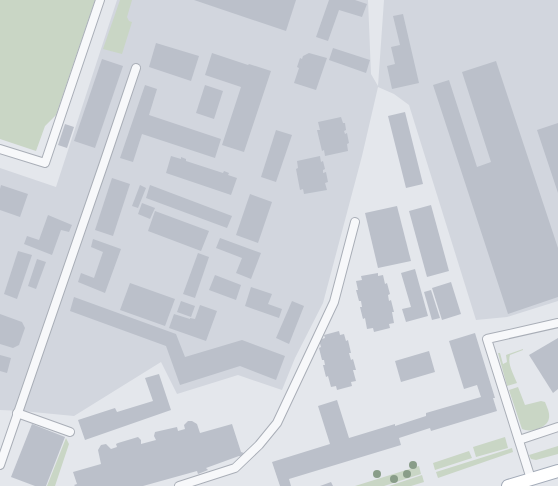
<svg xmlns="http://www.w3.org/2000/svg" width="558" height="486" font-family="Barlow,sans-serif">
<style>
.built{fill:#d2d6de}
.green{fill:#c9d6c5}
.building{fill:#bbc0ca}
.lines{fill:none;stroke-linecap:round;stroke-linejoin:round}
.minor-casing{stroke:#a9aeb7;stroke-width:10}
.primary-casing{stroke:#a3abb8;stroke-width:14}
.minor{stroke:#f7f8fa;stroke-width:8}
.primary{stroke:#fff;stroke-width:12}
.tree{fill:#899d89}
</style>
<rect width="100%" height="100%" fill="#e4e7ec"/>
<!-- built -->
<polygon class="built" points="117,0 368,0 371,74 378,86 384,0 558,0 558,301 507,317 476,320 409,105 394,94 378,87 362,156 323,303 295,358 282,390 238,375 177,394 161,362 74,416 22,411 0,410 0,168 56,187"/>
<!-- green -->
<g class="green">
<polygon points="0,0 95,0 56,115 45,126 36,151 0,139"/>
<polygon points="120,0 132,0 127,17 129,21 132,22 122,54 103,49"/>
<path d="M523,349v1l-13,5c-3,9 4,20 7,28l-10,3 -9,-33h2l3,11 4,-2 -1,-7z"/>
<path d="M518,387l7,18 16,-4 4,1c2,5 5,11 4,16 -1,10 -19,15 -27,11l-13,-39z"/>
<polygon points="505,437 508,448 476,457 473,447"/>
<polygon points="66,438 69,444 55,486 47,486"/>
<polygon points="558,446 558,454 536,460 531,459 529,455"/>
<polygon points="512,448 513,452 438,478 436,472"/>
<polygon points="469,451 472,458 435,470 433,463"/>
<polygon points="419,466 421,474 384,486 355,486"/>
<polygon points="422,475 424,482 411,486 389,486"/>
</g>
<!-- building -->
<g class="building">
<polygon points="194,0 296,0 286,31"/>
<polygon points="329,0 355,0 367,4 362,17 339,10 328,41 316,37"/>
<polygon points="403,14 419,83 392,89 387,66 395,64 391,47 400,45 393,16"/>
<polygon points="156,43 199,56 191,81 149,67"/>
<polygon points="333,48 370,60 366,73 329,60"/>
<polygon points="212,53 248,65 249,64 271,71 244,152 222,145 241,87 205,75"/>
<polygon points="309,53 327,58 316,90 294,83 299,68 297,67 300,58 302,59 303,56"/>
<polygon points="102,59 123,66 95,148 74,141"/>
<polygon points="496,61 558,248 558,297 508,314 433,85 449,80 477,167 491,162 462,72"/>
<polygon points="145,85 157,89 149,115 221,139 215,158 142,134 133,162 120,158"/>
<polygon points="205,85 223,91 214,119 196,113"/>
<polygon points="405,112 423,184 406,188 388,116"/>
<polygon points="341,117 343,123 345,123 346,130 344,131 345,134 347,133 349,143 347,144 348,151 325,156 324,150 322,151 317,130 320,130 318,122"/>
<polygon points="558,123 558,193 537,130"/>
<polygon points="65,124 74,127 67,148 58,145"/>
<polygon points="276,130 292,135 276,182 261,177"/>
<polygon points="171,156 181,159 181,157 186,159 186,161 223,173 224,171 229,173 228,175 237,178 231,195 166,173"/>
<polygon points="320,156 321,162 323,161 325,169 323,170 323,173 326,172 328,182 325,183 327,190 304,194 303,189 300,190 296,169 298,168 297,161"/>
<polygon points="112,178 130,184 113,236 95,230"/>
<polygon points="1,185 28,194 20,217 0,210 0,189"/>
<polygon points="140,185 146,188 138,208 132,206"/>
<polygon points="150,185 232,216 227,228 146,198"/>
<polygon points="250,194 272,202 258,243 236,235"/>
<polygon points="142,203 155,208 150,219 138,214"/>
<polygon points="431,205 449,271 427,277 409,211"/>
<polygon points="397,206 411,261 378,268 365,213"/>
<polygon points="155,211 209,231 201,251 148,231"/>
<polygon points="48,215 72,225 69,232 61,230 52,255 24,244 27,236 39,240"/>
<polygon points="220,238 261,253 251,279 236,273 242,258 216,248"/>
<polygon points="93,239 121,249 105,293 78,282 81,273 94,278 103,252 91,247"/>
<polygon points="18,251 32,255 17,299 4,294"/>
<polygon points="198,253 209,257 195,298 183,294"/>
<polygon points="37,259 46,262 36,289 28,286"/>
<polygon points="415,269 428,316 406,322 402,309 411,307 401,273"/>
<polygon points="378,273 378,276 383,275 385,284 387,283 390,294 388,295 389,301 391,300 394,312 392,312 394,323 389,324 390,328 374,332 373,328 367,329 365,318 363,319 360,307 362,307 361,301 359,301 356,290 358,290 356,281 362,280 361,276"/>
<polygon points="215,275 241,285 236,300 209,290"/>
<polygon points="451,282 461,314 442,320 432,288"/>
<polygon points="130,283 175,299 165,326 120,310"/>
<polygon points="251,287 272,294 268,304 282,309 279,318 245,306"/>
<polygon points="431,290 440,318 432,320 424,292"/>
<polygon points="74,297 176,334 185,357 242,340 285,356 276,380 240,366 180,385 166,346 70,311"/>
<polygon points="181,301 195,306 191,317 177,312"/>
<polygon points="292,301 304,306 289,344 276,338"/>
<polygon points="200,305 217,311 206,341 169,328 174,314 190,319 190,318 195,319"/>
<polygon points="0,314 22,322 25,328 19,345 13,348 0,344"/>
<polygon points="339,331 340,335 344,334 346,341 348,340 351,353 349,353 351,360 353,359 356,370 353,370 356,381 351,382 352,386 337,390 336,386 331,387 328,376 326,377 323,365 325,365 324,360 322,360 319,348 321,347 319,340 325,338 324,335"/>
<polygon points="475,333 495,398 493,398 497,411 431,431 430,428 399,438 401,445 289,479 291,486 280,486 272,462 330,444 318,406 337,400 349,438 395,424 395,426 426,416 426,413 481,397 477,385 464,389 449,341"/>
<polygon points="558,338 558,389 553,393 529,355"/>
<polygon points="429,351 435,372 401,382 395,361"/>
<polygon points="0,355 11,358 7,373 0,371"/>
<polygon points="159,374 171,410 85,440 78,420 115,408 117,412 153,401 145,378"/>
<polygon points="188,421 192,421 197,424 200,433 232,424 241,452 244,453 243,457 239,456 206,468 208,470 198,474 197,471 143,486 75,486 74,485 77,484 73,472 101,464 98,450 101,445 106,444 111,449 117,447 116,444 118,443 138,437 141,440 141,444 156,440 154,436 155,432 177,427 178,431 185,429 184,425"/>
<polygon points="32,424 65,437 46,486 35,486 11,477"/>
<polygon points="331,482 333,486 320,486"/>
</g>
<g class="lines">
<defs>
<g id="minor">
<polyline points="0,149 45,163 100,0"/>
<polyline points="17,413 70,432"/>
<polyline points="519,440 558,427"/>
<polyline points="0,465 104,163 136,68"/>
<polyline points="531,479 487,339 558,323"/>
<polyline points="179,486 235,468 259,445 277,423 334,302 355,222"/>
</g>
<polyline id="primary" points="508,486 558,471"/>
</defs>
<!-- minor casing -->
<use href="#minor" class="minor-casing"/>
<!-- primary casing -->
<use href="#primary" class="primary-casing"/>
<!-- minor -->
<use href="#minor" class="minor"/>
<!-- primary -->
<use href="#primary" class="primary"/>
</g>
<!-- trees -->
<g class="tree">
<circle cx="413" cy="465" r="4"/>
<circle cx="377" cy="474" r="4"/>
<circle cx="407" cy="474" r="4"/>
<circle cx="394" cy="479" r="4"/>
</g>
</svg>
